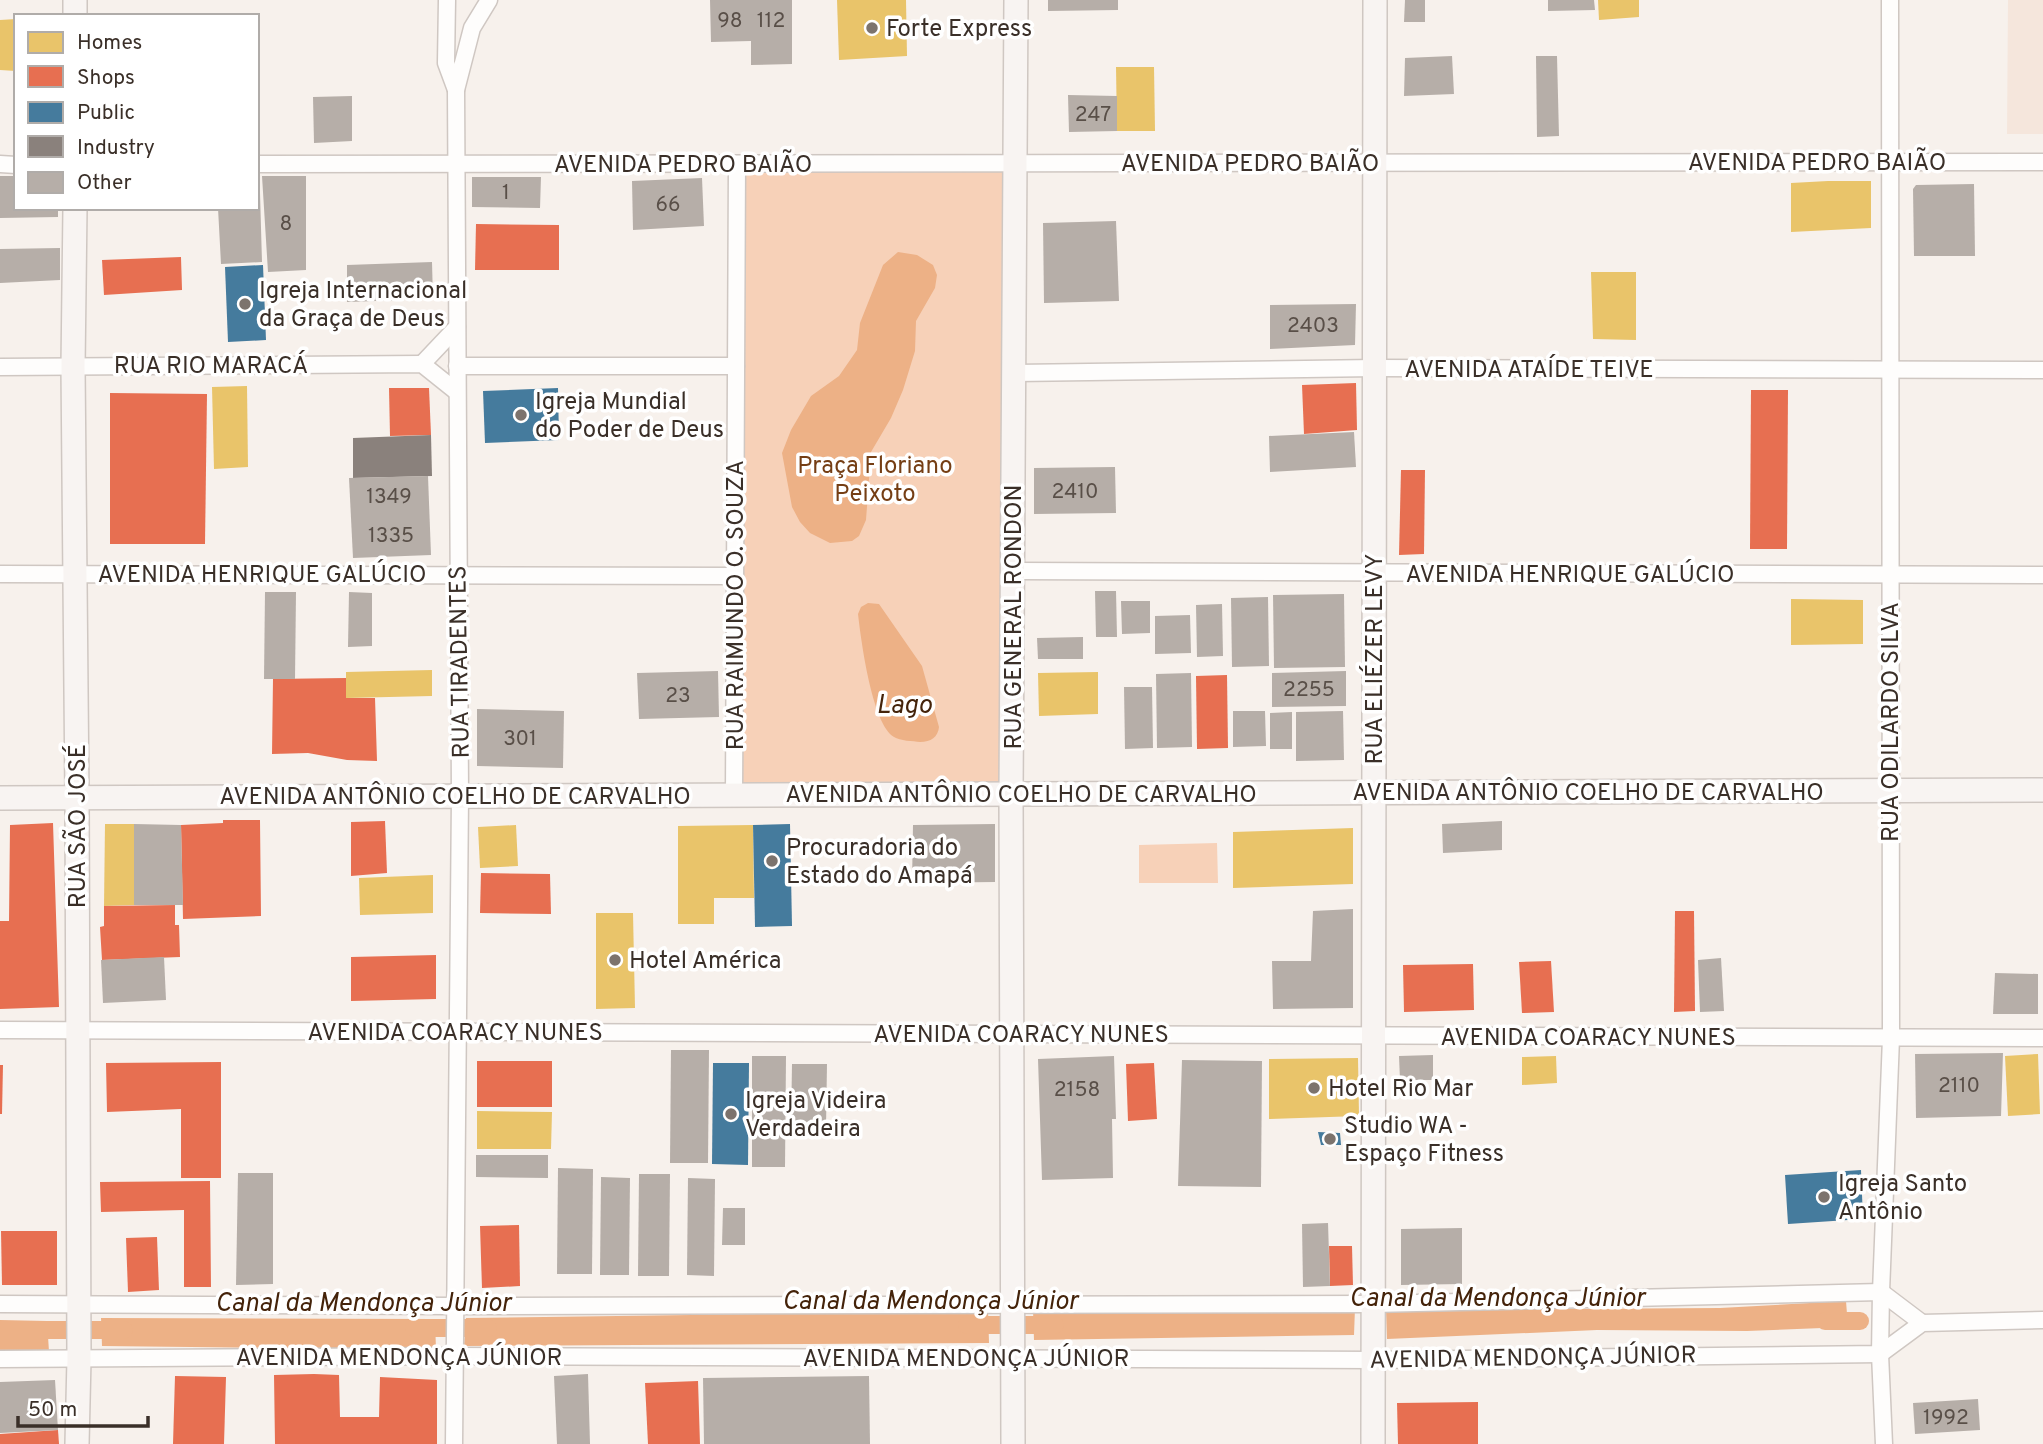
<svg xmlns="http://www.w3.org/2000/svg" width="2043" height="1444" font-family="Overpass,sans-serif">
<style>
.built{fill:#f5e6dc}
.green{fill:#f7d1b8}
.water{fill:#edb186}
.homes{fill:#e9c46a}
.shops{fill:#e76f51}
.public{fill:#457b9d}
.industry{fill:#8a817c}
.lines{fill:none;stroke-linecap:round;stroke-linejoin:round}
.canal{stroke:#edb186;stroke-width:18}
.building{fill:#b6aea8}
.street-casing{stroke:#cfc7c2;stroke-width:19}
.secondary-casing{stroke:#cfc7c2;stroke-width:26}
.street{stroke:#fefdfc;stroke-width:16}
.secondary{stroke:#f8f4f2;stroke-width:23}
.poi-dot{fill:#7c736d;stroke:#fff;stroke-width:2.5}
.labels{text-anchor:middle;stroke-width:7;stroke-linejoin:round;paint-order:stroke}
.number-label{font-size:21px;fill:#594f48}
.poi-label{font-size:24px;fill:#3a2f28;stroke:#fff;text-anchor:start}
.street-label{font-size:24px;fill:#3a2f28;stroke:#fff}
.park-label{font-size:24px;fill:#753e14;stroke:#fff}
.water-label{font-size:26px;font-style:italic;fill:#44230a;stroke:#fff}
</style>
<rect width="100%" height="100%" fill="#f7f1ec"/>
<!-- built -->
<polygon class="built" points="2008,0 2043,0 2043,134 2007,134"/>
<!-- green -->
<g class="green">
<polygon points="1015,163 1011,793 734,795 737,164"/>
<polygon points="1217,843 1218,883 1139,883 1139,845"/>
</g>
<!-- water -->
<g class="water">
<polygon points="898,252 917,255 933,265 937,275 935,288 916,321 915,351 903,390 891,418 871,452 866,520 859,536 852,541 830,543 810,533 800,522 792,507 782,453 791,430 811,396 839,376 857,350 860,323 883,265"/>
<path d="M868,603l11,1 43,62 17,61c-1,10 -8,15 -19,15 -7,-1 -20,-1 -26,-5 -22,-13 -33,-97 -36,-123l3,-7z"/>
<polygon points="1846,1301 1848,1327 1747,1331 1597,1330 1387,1339 1386,1310 1720,1308"/>
<polygon points="988,1308 989,1343 464,1346 466,1318 919,1312"/>
<polygon points="1355,1308 1354,1335 1034,1340 1033,1310"/>
<polygon points="101,1318 435,1319 436,1350 102,1346"/>
<polygon points="0,1320 47,1321 49,1352 0,1351"/>
</g>
<!-- homes -->
<g class="homes">
<polygon points="837,0 906,0 907,56 839,60"/>
<polygon points="1598,0 1639,0 1639,17 1599,20"/>
<polygon points="16,19 16,71 0,70 0,20"/>
<polygon points="1116,67 1154,67 1155,131 1117,131"/>
<polygon points="1828,181 1871,181 1871,228 1791,232 1791,183"/>
<polygon points="1591,272 1636,272 1636,340 1593,339"/>
<polygon points="247,386 248,467 214,469 212,387"/>
<polygon points="1791,599 1863,600 1863,644 1791,645"/>
<polygon points="432,670 432,696 346,698 346,672"/>
<polygon points="1098,672 1098,714 1039,716 1038,673"/>
<polygon points="105,824 134,824 134,905 104,906"/>
<polygon points="516,825 518,866 480,868 478,827"/>
<polygon points="753,825 754,898 714,898 714,924 678,924 678,826"/>
<polygon points="1353,828 1353,884 1233,888 1233,832"/>
<polygon points="433,875 433,913 360,915 359,878"/>
<polygon points="596,913 633,913 635,1008 596,1009"/>
<polygon points="2038,1054 2040,1114 2008,1116 2005,1056"/>
<polygon points="1556,1056 1557,1083 1522,1085 1522,1057"/>
<polygon points="1358,1058 1359,1116 1269,1119 1269,1059"/>
<polygon points="477,1111 552,1112 551,1149 477,1149"/>
</g>
<!-- shops -->
<g class="shops">
<polygon points="476,224 559,225 559,270 475,270"/>
<polygon points="181,257 182,290 104,295 102,260"/>
<polygon points="1356,383 1357,430 1304,434 1302,385"/>
<polygon points="389,388 429,388 431,435 390,436"/>
<polygon points="1751,390 1788,390 1787,549 1750,549"/>
<polygon points="110,393 207,394 205,544 110,544"/>
<polygon points="1401,470 1425,470 1424,554 1399,555"/>
<polygon points="1227,675 1228,748 1197,749 1196,676"/>
<polygon points="346,678 346,698 375,698 377,761 347,760 308,753 272,754 273,679"/>
<polygon points="223,820 260,820 261,916 183,919 181,825 223,823"/>
<polygon points="385,821 387,873 351,876 351,822"/>
<polygon points="53,823 59,1007 0,1009 0,921 9,921 10,825"/>
<polygon points="481,873 550,874 551,914 480,913"/>
<polygon points="175,905 175,925 179,925 180,957 102,960 100,927 104,926 104,906"/>
<polygon points="1675,911 1694,911 1695,1011 1674,1012"/>
<polygon points="436,955 436,999 351,1001 351,957"/>
<polygon points="1551,961 1554,1012 1522,1013 1519,962"/>
<polygon points="1473,964 1474,1010 1404,1012 1403,965"/>
<rect x="477" y="1061" width="75" height="46"/>
<polygon points="221,1062 221,1178 181,1178 181,1109 107,1112 106,1063"/>
<polygon points="1154,1063 1157,1119 1128,1121 1126,1064"/>
<polygon points="0,1065 3,1065 2,1114 0,1114"/>
<polygon points="210,1181 211,1287 184,1287 184,1210 101,1212 100,1182"/>
<polygon points="519,1225 520,1286 482,1288 480,1226"/>
<polygon points="1,1231 57,1231 57,1285 2,1285"/>
<polygon points="157,1237 159,1290 128,1292 126,1238"/>
<polygon points="1329,1246 1352,1246 1353,1285 1330,1286"/>
<polygon points="314,1374 339,1375 340,1417 379,1417 380,1377 437,1380 437,1444 275,1444 274,1375"/>
<polygon points="175,1376 226,1377 224,1444 173,1444"/>
<polygon points="698,1381 700,1444 648,1444 645,1383"/>
<polygon points="1478,1402 1478,1444 1398,1444 1397,1403"/>
<polygon points="58,1430 59,1444 0,1444 0,1434"/>
</g>
<!-- public -->
<g class="public">
<polygon points="263,265 266,340 228,342 225,267"/>
<polygon points="558,388 559,440 485,443 483,391"/>
<polygon points="790,824 792,926 755,927 753,825"/>
<polygon points="713,1063 749,1063 748,1165 712,1164"/>
<polygon points="1318,1132 1340,1133 1341,1145 1321,1145"/>
<polygon points="1861,1170 1863,1219 1788,1224 1785,1175"/>
</g>
<!-- industry -->
<polygon class="industry" points="431,435 432,476 353,478 353,438"/>
<g class="lines">
<!-- canal -->
<g class="canal">
<polyline points="1825,1321 1860,1321"/>
<polyline points="967,1325 1055,1325"/>
<polyline points="414,1328 488,1328"/>
<polyline points="0,1330 124,1330"/>
</g>
</g>
<!-- building -->
<g class="building">
<polygon points="710,0 792,0 792,64 751,65 751,41 711,42"/>
<polygon points="1048,0 1118,0 1118,10 1048,11"/>
<polygon points="1405,0 1425,0 1425,22 1404,22"/>
<polygon points="1548,0 1594,0 1595,10 1548,11"/>
<polygon points="1452,56 1454,94 1404,96 1405,58"/>
<polygon points="1536,56 1557,56 1559,136 1537,137"/>
<polygon points="1068,95 1117,96 1117,131 1069,132"/>
<polygon points="352,96 352,141 314,143 313,97"/>
<polygon points="0,176 16,176 16,208 58,208 58,217 0,218"/>
<polygon points="262,176 306,176 306,270 268,272"/>
<polygon points="472,177 541,177 540,208 472,207"/>
<polygon points="702,178 704,226 633,230 632,181"/>
<polygon points="1974,184 1975,256 1914,256 1913,189 1916,185"/>
<polygon points="257,193 260,193 262,262 221,264 218,208 257,208"/>
<polygon points="1116,221 1119,301 1044,303 1043,223"/>
<polygon points="60,248 60,280 0,283 0,249"/>
<polygon points="432,262 433,299 347,302 347,265"/>
<polygon points="1356,304 1355,345 1270,349 1270,305"/>
<polygon points="1354,432 1356,467 1270,472 1269,436"/>
<polygon points="1115,467 1116,513 1034,514 1034,468"/>
<polygon points="428,476 431,555 353,558 349,478"/>
<polygon points="1095,591 1116,591 1117,637 1096,637"/>
<polygon points="265,592 296,592 295,679 264,679"/>
<polygon points="349,592 372,593 372,646 348,647"/>
<polygon points="1344,594 1345,667 1274,668 1273,595"/>
<polygon points="1268,597 1269,666 1232,667 1231,598"/>
<polygon points="1121,601 1150,601 1150,633 1122,634"/>
<polygon points="1222,604 1223,656 1197,657 1196,605"/>
<polygon points="1190,615 1191,653 1155,654 1155,616"/>
<polygon points="1083,637 1083,659 1038,659 1037,638"/>
<polygon points="718,671 719,717 639,719 637,673"/>
<polygon points="1346,671 1346,706 1272,707 1272,673"/>
<polygon points="1191,673 1192,747 1157,748 1156,674"/>
<polygon points="1124,687 1152,687 1153,748 1125,749"/>
<polygon points="477,709 564,711 563,768 477,766"/>
<polygon points="1233,711 1265,711 1266,746 1233,747"/>
<polygon points="1343,711 1344,760 1296,761 1296,712"/>
<polygon points="1292,712 1292,749 1270,749 1270,713"/>
<polygon points="1502,821 1502,850 1443,853 1442,824"/>
<polygon points="134,824 181,825 183,905 134,905"/>
<polygon points="995,824 995,882 912,883 913,825"/>
<polygon points="1353,909 1353,1008 1273,1009 1272,961 1311,961 1313,911"/>
<polygon points="164,957 166,1000 103,1003 101,960"/>
<polygon points="1721,958 1724,1011 1700,1012 1698,960"/>
<polygon points="1995,973 2038,974 2038,1014 1993,1014"/>
<polygon points="671,1050 709,1050 708,1163 670,1163"/>
<polygon points="2003,1053 2001,1116 1916,1118 1915,1054"/>
<polygon points="1433,1055 1433,1080 1400,1080 1399,1056"/>
<polygon points="752,1056 786,1056 785,1167 752,1167"/>
<polygon points="1114,1056 1116,1119 1112,1119 1113,1178 1042,1180 1038,1059"/>
<polygon points="1182,1060 1262,1061 1261,1187 1178,1186"/>
<polygon points="792,1064 827,1064 826,1127 791,1127"/>
<polygon points="476,1155 548,1155 548,1178 476,1177"/>
<polygon points="558,1168 593,1169 592,1274 557,1274"/>
<polygon points="238,1173 273,1173 273,1284 236,1285"/>
<polygon points="639,1174 670,1174 669,1276 638,1276"/>
<polygon points="601,1177 630,1178 629,1275 600,1275"/>
<polygon points="688,1178 715,1179 714,1276 687,1275"/>
<polygon points="723,1208 745,1208 745,1245 722,1245"/>
<polygon points="1328,1223 1330,1286 1303,1287 1302,1224"/>
<polygon points="1462,1228 1462,1284 1401,1285 1401,1229"/>
<polygon points="588,1374 590,1444 557,1444 554,1376"/>
<polygon points="869,1376 870,1444 704,1444 703,1378"/>
<polygon points="55,1380 58,1430 0,1433 0,1382"/>
<polygon points="1978,1399 1980,1430 1915,1434 1913,1403"/>
</g>
<g class="lines">
<defs>
<g id="street">
<polyline points="447,0 446,63 456,90"/>
<polyline points="0,164 16,165"/>
<polyline points="257,164 2043,162"/>
<polyline points="422,364 457,327"/>
<polyline points="457,366 736,366"/>
<polyline points="0,367 422,364 457,392"/>
<polyline points="1014,373 1375,368 2043,370"/>
<polyline points="1012,571 2043,575"/>
<polyline points="0,574 735,576"/>
<polyline points="734,795 737,164"/>
<polyline points="0,1030 2043,1038"/>
<polyline points="0,1304 454,1306 1373,1304 1881,1292 1922,1323"/>
<polyline points="0,1359 453,1356 1373,1360 1880,1354 1922,1323 2043,1320"/>
<polyline points="454,1444 460,796 456,90 472,28 489,0"/>
<polyline points="1884,1444 1880,1354 1881,1292 1891,1038 1890,0"/>
</g>
<g id="secondary">
<polyline points="75,0 75,16"/>
<polyline points="75,208 73,367 77,797 79,1359 77,1444"/>
<polyline points="0,798 2043,790"/>
<polyline points="1013,1444 1011,793 1016,0"/>
<polyline points="1373,1444 1375,0"/>
</g>
</defs>
<!-- street casing -->
<use href="#street" class="street-casing"/>
<!-- secondary casing -->
<use href="#secondary" class="secondary-casing"/>
<!-- street -->
<use href="#street" class="street"/>
<!-- secondary -->
<use href="#secondary" class="secondary"/>
</g>
<!-- markers -->
<g class="poi-dot">
<circle cx="872" cy="28" r="7"/>
<circle cx="245" cy="304" r="7"/>
<circle cx="521" cy="415" r="7"/>
<circle cx="772" cy="861" r="7"/>
<circle cx="615" cy="960" r="7"/>
<circle cx="1314" cy="1088" r="7"/>
<circle cx="731" cy="1114" r="7"/>
<circle cx="1330" cy="1139" r="7"/>
<circle cx="1824" cy="1197" r="7"/>
</g>
<g class="labels">
<!-- number labels -->
<g class="number-label">
<text x="730" y="27">98</text>
<text x="771" y="27">112</text>
<text x="1093" y="121">247</text>
<text x="506" y="199">1</text>
<text x="668" y="211">66</text>
<text x="286" y="230">8</text>
<text x="1313" y="332">2403</text>
<text x="1075" y="498">2410</text>
<text x="389" y="503">1349</text>
<text x="391" y="542">1335</text>
<text x="1309" y="696">2255</text>
<text x="678" y="702">23</text>
<text x="520" y="745">301</text>
<text x="1959" y="1092">2110</text>
<text x="1077" y="1096">2158</text>
<text x="1946" y="1424">1992</text>
</g>
<!-- poi labels -->
<g class="poi-label">
<text x="886" y="36">Forte Express</text>
<text x="259" y="298">Igreja Internacional<tspan x="259" dy="28">da Graça de Deus</tspan></text>
<text x="535" y="409">Igreja Mundial<tspan x="535" dy="28">do Poder de Deus</tspan></text>
<text x="786" y="855">Procuradoria do<tspan x="786" dy="28">Estado do Amapá</tspan></text>
<text x="629" y="968">Hotel América</text>
<text x="1328" y="1096">Hotel Rio Mar</text>
<text x="745" y="1108">Igreja Videira<tspan x="745" dy="28">Verdadeira</tspan></text>
<text x="1344" y="1133">Studio WA -<tspan x="1344" dy="28">Espaço Fitness</tspan></text>
<text x="1838" y="1191">Igreja Santo<tspan x="1838" dy="28">Antônio</tspan></text>
</g>
<!-- street labels -->
<g class="street-label">
<text x="1817" y="170">AVENIDA PEDRO BAIÃO</text>
<text x="1250" y="171">AVENIDA PEDRO BAIÃO</text>
<text x="683" y="172">AVENIDA PEDRO BAIÃO</text>
<text x="211" y="373">RUA RIO MARACÁ</text>
<text x="1529" y="377">AVENIDA ATAÍDE TEIVE</text>
<text x="262" y="582">AVENIDA HENRIQUE GALÚCIO</text>
<text x="1570" y="582">AVENIDA HENRIQUE GALÚCIO</text>
<text transform="translate(735 605) rotate(-90)" y="8">RUA RAIMUNDO O. SOUZA</text>
<text transform="translate(1013 617) rotate(-90)" y="8">RUA GENERAL RONDON</text>
<text transform="translate(1374 659) rotate(-90)" y="8">RUA ELIÉZER LEVY</text>
<text transform="translate(459 662) rotate(-91)" y="8">RUA TIRADENTES</text>
<text transform="translate(1890 722) rotate(-90)" y="8">RUA ODILARDO SILVA</text>
<text x="1588" y="800">AVENIDA ANTÔNIO COELHO DE CARVALHO</text>
<text x="1021" y="802">AVENIDA ANTÔNIO COELHO DE CARVALHO</text>
<text x="455" y="804">AVENIDA ANTÔNIO COELHO DE CARVALHO</text>
<text transform="translate(77 826) rotate(-90)" y="8">RUA SÃO JOSÉ</text>
<text x="455" y="1040">AVENIDA COARACY NUNES</text>
<text x="1021" y="1042">AVENIDA COARACY NUNES</text>
<text x="1588" y="1045">AVENIDA COARACY NUNES</text>
<text x="399" y="1365">AVENIDA MENDONÇA JÚNIOR</text>
<text transform="translate(1533 1357) rotate(-1)" y="8">AVENIDA MENDONÇA JÚNIOR</text>
<text x="966" y="1366">AVENIDA MENDONÇA JÚNIOR</text>
</g>
<!-- park labels -->
<g class="park-label">
<text x="875" y="473">Praça Floriano<tspan x="875" dy="28">Peixoto</tspan></text>
</g>
<!-- water labels -->
<g class="water-label">
<text x="904" y="713">Lago</text>
<text x="1497" y="1306">Canal da Mendonça Júnior</text>
<text x="930" y="1309">Canal da Mendonça Júnior</text>
<text x="363" y="1311">Canal da Mendonça Júnior</text>
</g>
</g>
<!-- legend -->
<rect x="14" y="14" width="245" height="196" fill="#ffffff" stroke="#b0aca9" stroke-width="2"/>
<rect x="28" y="32" width="35" height="21" fill="#e9c46a" stroke="#b0aca9" stroke-width="2"/>
<text x="77" y="49" font-size="21" fill="#3a2f28">Homes</text>
<rect x="28" y="66" width="35" height="21" fill="#e76f51" stroke="#b0aca9" stroke-width="2"/>
<text x="77" y="84" font-size="21" fill="#3a2f28">Shops</text>
<rect x="28" y="102" width="35" height="21" fill="#457b9d" stroke="#b0aca9" stroke-width="2"/>
<text x="77" y="119" font-size="21" fill="#3a2f28">Public</text>
<rect x="28" y="136" width="35" height="21" fill="#8a817c" stroke="#b0aca9" stroke-width="2"/>
<text x="77" y="154" font-size="21" fill="#3a2f28">Industry</text>
<rect x="28" y="172" width="35" height="21" fill="#b6aea8" stroke="#b0aca9" stroke-width="2"/>
<text x="77" y="189" font-size="21" fill="#3a2f28">Other</text>
<!-- scale -->
<path d="M18 1416v10h130v-10" fill="none" stroke="#3a2f28" stroke-width="3.5"/>
<text x="28" y="1416" font-size="21" fill="#3a2f28" stroke="#ffffff" stroke-width="5" paint-order="stroke">50 m</text>
</svg>
